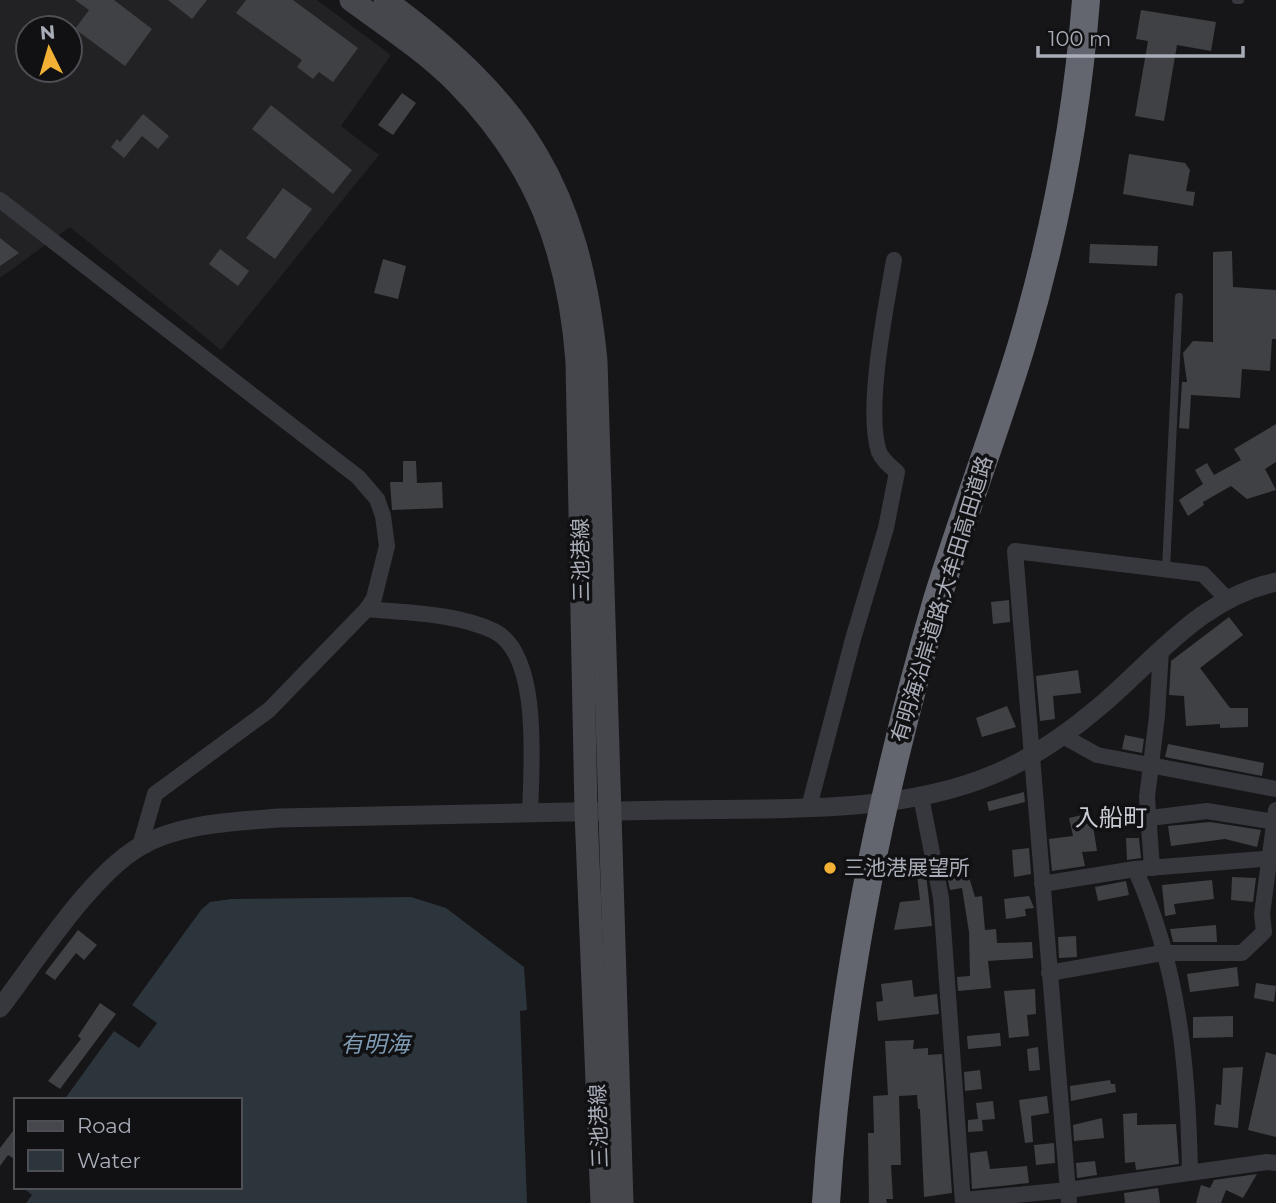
<svg xmlns="http://www.w3.org/2000/svg" width="1276" height="1203" font-family="Montserrat,'Noto Sans JP',sans-serif">
<style>
.built{fill:#222225;fill-rule:evenodd}
.water{fill:#2c353c}
.building{fill:#404145}
.lines{fill:none;stroke-linecap:round;stroke-linejoin:round}
.service{stroke:#37383d;stroke-width:8}
.minor{stroke:#37383d;stroke-width:16}
.tertiary{stroke:#37383d;stroke-width:19}
.secondary{stroke:#45474d;stroke-width:23}
.motorway{stroke:#63666e;stroke-width:28}
.poi-dot{fill:#f2b134;stroke:#111113;stroke-width:2.5}
.labels{text-anchor:middle;stroke-width:7;stroke-linejoin:round;paint-order:stroke}
.street-label{font-size:21px;fill:#a8adb8;stroke:#111113}
.poi-label{font-size:21px;fill:#a8adb8;stroke:#111113;text-anchor:start}
.water-label{font-size:23px;font-style:italic;fill:#7f9bb3;stroke:#111113}
.quarter-label{font-size:24px;fill:#c9ccd4;stroke:#111113}
</style>
<rect width="100%" height="100%" fill="#161618"/>
<!-- built -->
<path class="built" d="M0,0h317l74,55 -50,71 38,29 -158,195 -151,-123 -70,51zM28,28h42v42h-42z"/>
<!-- water -->
<polygon class="water" points="411,897 446,908 524,967 527,1010 520,1011 527,1203 26,1203 32,1195 22,1187 240,1187 240,1100 64,1100 114,1031 139,1048 157,1023 132,1005 201,910 210,902 231,899"/>
<!-- building -->
<g class="building">
<polygon points="75,0 114,0 152,29 125,66 75,29 89,10"/>
<polygon points="168,0 207,0 192,19"/>
<polygon points="246,0 293,0 358,48 333,82 319,72 313,79 297,67 302,60 236,13"/>
<polygon points="1141,10 1216,22 1211,51 1177,45 1164,121 1135,116 1148,41 1136,39"/>
<polygon points="402,93 416,103 393,135 378,125"/>
<polygon points="271,105 352,170 333,194 252,129"/>
<polygon points="143,114 169,136 158,149 142,136 124,158 111,147 117,139 120,142"/>
<polygon points="1129,154 1185,163 1190,170 1186,191 1195,192 1193,206 1123,194"/>
<polygon points="283,188 312,209 275,259 246,238"/>
<polygon points="0,238 19,253 0,266"/>
<polygon points="1090,244 1158,246 1157,266 1089,263"/>
<polygon points="220,249 249,271 238,286 209,264"/>
<polygon points="1232,251 1233,287 1276,290 1276,339 1272,339 1270,371 1242,369 1240,398 1191,395 1189,429 1179,428 1182,382 1187,382 1183,353 1193,341 1213,342 1213,252"/>
<polygon points="383,259 406,266 398,299 374,293"/>
<polygon points="1276,424 1276,462 1265,469 1276,490 1247,499 1231,486 1203,502 1204,505 1188,516 1179,500 1203,484 1195,470 1207,463 1214,475 1241,460 1234,449"/>
<polygon points="403,461 416,461 417,483 442,482 443,508 392,510 390,482 403,482"/>
<polygon points="1009,600 1010,622 993,624 991,602"/>
<polygon points="1229,617 1243,635 1200,668 1230,708 1248,708 1248,727 1220,728 1220,724 1186,726 1184,696 1169,695 1171,661"/>
<polygon points="1078,670 1081,693 1053,696 1055,719 1040,721 1036,676"/>
<polygon points="1007,706 1016,727 982,737 976,718"/>
<polygon points="1125,735 1144,739 1142,753 1122,749"/>
<polygon points="1168,744 1264,763 1262,776 1165,757"/>
<polygon points="1024,792 1025,802 989,811 987,802"/>
<polygon points="1091,813 1097,851 1082,852 1085,866 1052,871 1049,839 1073,836 1069,818"/>
<polygon points="1210,822 1261,830 1257,847 1225,839 1171,846 1168,826"/>
<polygon points="1126,838 1139,838 1141,858 1127,860"/>
<polygon points="1029,848 1031,874 1014,877 1012,850"/>
<polygon points="963,857 975,897 982,896 985,930 996,929 997,943 1032,942 1033,958 988,961 991,988 958,991 957,977 970,976 969,932 962,888 950,890 944,860"/>
<polygon points="926,874 932,926 894,930 900,902 920,900 917,875"/>
<polygon points="1232,877 1256,878 1253,902 1231,900"/>
<polygon points="1212,880 1214,899 1174,904 1176,914 1165,916 1162,885"/>
<polygon points="1126,881 1129,895 1098,901 1095,887"/>
<polygon points="1029,896 1034,908 1025,909 1026,916 1006,919 1004,899"/>
<polygon points="1216,925 1217,942 1173,942 1170,929"/>
<polygon points="78,930 97,945 84,960 76,953 55,980 45,973"/>
<polygon points="1076,936 1077,957 1059,958 1058,937"/>
<polygon points="1237,967 1239,986 1190,992 1187,974"/>
<polygon points="912,980 914,997 937,994 939,1014 878,1021 876,1002 883,1001 881,984"/>
<polygon points="1256,983 1276,986 1274,1002 1254,998"/>
<polygon points="1035,989 1036,1014 1027,1015 1029,1036 1009,1038 1004,991"/>
<polygon points="100,1003 116,1014 60,1089 48,1081 81,1039 78,1036"/>
<polygon points="1233,1016 1233,1037 1193,1038 1193,1017"/>
<polygon points="1000,1033 1001,1046 968,1049 967,1036"/>
<polygon points="914,1040 913,1049 928,1048 928,1055 942,1054 952,1193 924,1197 920,1109 918,1109 917,1095 899,1096 901,1165 891,1165 893,1199 886,1199 887,1203 869,1203 868,1133 874,1133 873,1096 888,1095 885,1041"/>
<polygon points="1038,1047 1040,1070 1029,1071 1027,1049"/>
<polygon points="1266,1052 1276,1055 1276,1137 1248,1130"/>
<polygon points="1243,1067 1238,1128 1214,1125 1216,1104 1221,1105 1223,1068"/>
<polygon points="980,1070 982,1089 965,1091 964,1072"/>
<polygon points="1110,1080 1111,1084 1115,1084 1116,1092 1071,1101 1070,1086"/>
<polygon points="1047,1096 1049,1113 1031,1116 1033,1142 1025,1143 1019,1100"/>
<polygon points="993,1101 995,1119 982,1120 983,1131 968,1132 968,1120 978,1119 976,1103"/>
<polygon points="1137,1113 1137,1125 1176,1124 1179,1164 1136,1170 1135,1162 1125,1163 1123,1114"/>
<polygon points="1102,1118 1104,1138 1074,1141 1073,1125"/>
<polygon points="16,1127 16,1160 8,1155 0,1166 0,1148"/>
<polygon points="1054,1143 1055,1163 1036,1165 1034,1145"/>
<polygon points="987,1151 990,1169 1027,1166 1029,1183 972,1189 970,1153"/>
<polygon points="1095,1161 1097,1175 1077,1178 1076,1163"/>
<polygon points="1257,1174 1243,1198 1226,1190 1221,1203 1196,1203 1201,1185 1210,1188 1214,1180"/>
<polygon points="1158,1188 1160,1203 1125,1203 1124,1193"/>
</g>
<g class="lines">
<!-- service -->
<g class="service">
<polyline points="1236,0 1240,0"/>
<polyline points="1166,569 1179,297"/>
</g>
<!-- minor -->
<g class="minor">
<polyline points="0,200 358,477 377,499 383,516 387,546 374,598 367,609 269,710 155,794 140,846"/>
<path d="M367,609c42,4 88,4 127,22 48,24 37,139 36,183"/>
<polyline points="1063,736 1097,755 1276,789"/>
<polyline points="921,797 941,898 963,1203"/>
<path d="M809,807l44,-168 33,-111 11,-56c-7,-6 -14,-11 -18,-20 -14,-43 7,-145 15,-192"/>
<polyline points="1150,818 1207,811 1275,822"/>
<polyline points="1152,868 1147,797 1157,716 1161,650"/>
<path d="M1135,869c44,98 53,197 55,303"/>
<polyline points="1042,884 1135,869 1276,858"/>
<polyline points="1049,973 1162,953 1242,953 1264,932 1262,914 1276,810"/>
<polyline points="963,1200 1068,1190 1267,1162 1276,1163"/>
<polyline points="1069,1203 1015,551 1203,574 1227,599"/>
</g>
<!-- tertiary -->
<path class="tertiary" d="M0,1008c36,-47 90,-132 139,-161 41,-24 93,-25 140,-29 130,-2 260,-5 390,-8 101,-2 229,5 323,-35 40,-16 74,-40 107,-68 56,-47 101,-109 177,-125"/>
<!-- secondary -->
<g class="secondary">
<path d="M351,0c36,26 75,52 106,83 79,80 112,168 120,279l9,450 16,391"/>
<path d="M385,0c139,102 194,188 211,361l26,842"/>
</g>
<!-- motorway -->
<path class="motorway" d="M826,1203c13,-206 53,-406 111,-603 26,-85 58,-168 84,-253 34,-114 56,-229 65,-347"/>
</g>
<!-- markers -->
<circle class="poi-dot" cx="830" cy="868" r="7"/>
<g class="labels">
<!-- street labels -->
<g class="street-label">
<text transform="translate(581 560) rotate(-91)" y="7">三池港線</text>
<text transform="translate(942 599) rotate(-73)" y="7">有明海沿岸道路;大牟田高田道路</text>
<text transform="translate(599 1126) rotate(-92)" y="7">三池港線</text>
</g>
<!-- poi labels -->
<g class="poi-label">
<text x="844" y="875">三池港展望所</text>
</g>
<!-- water labels -->
<g class="water-label">
<text x="375" y="1052">有明海</text>
</g>
<!-- quarter labels -->
<g class="quarter-label">
<text x="1111" y="826">入船町</text>
</g>
</g>
<!-- legend -->
<rect x="14" y="1098" width="228" height="91" fill="#111113" stroke="#4d4f55" stroke-width="2"/>
<rect x="28" y="1121" width="35" height="10" fill="#45474d" stroke="#4d4f55" stroke-width="2"/>
<text x="77" y="1133" font-size="21" fill="#a8adb8">Road</text>
<rect x="28" y="1150" width="35" height="21" fill="#2c353c" stroke="#4d4f55" stroke-width="2"/>
<text x="77" y="1168" font-size="21" fill="#a8adb8">Water</text>
<!-- north arrow -->
<g transform="translate(49 49) rotate(355)"><circle r="33" fill="#111113" stroke="#4d4f55" stroke-width="2"/>
<path d="M0-5L12 26L0 18L-12 26Z" fill="#f2b134"/>
<text y="-10" font-size="19" font-weight="bold" text-anchor="middle" fill="#a8adb8">N</text>
</g>
<!-- scale -->
<path d="M1038 46v10h205v-10" fill="none" stroke="#a8adb8" stroke-width="3.5"/>
<text x="1048" y="46" font-size="21" fill="#a8adb8" stroke="#111113" stroke-width="5" paint-order="stroke">100 m</text>
</svg>
